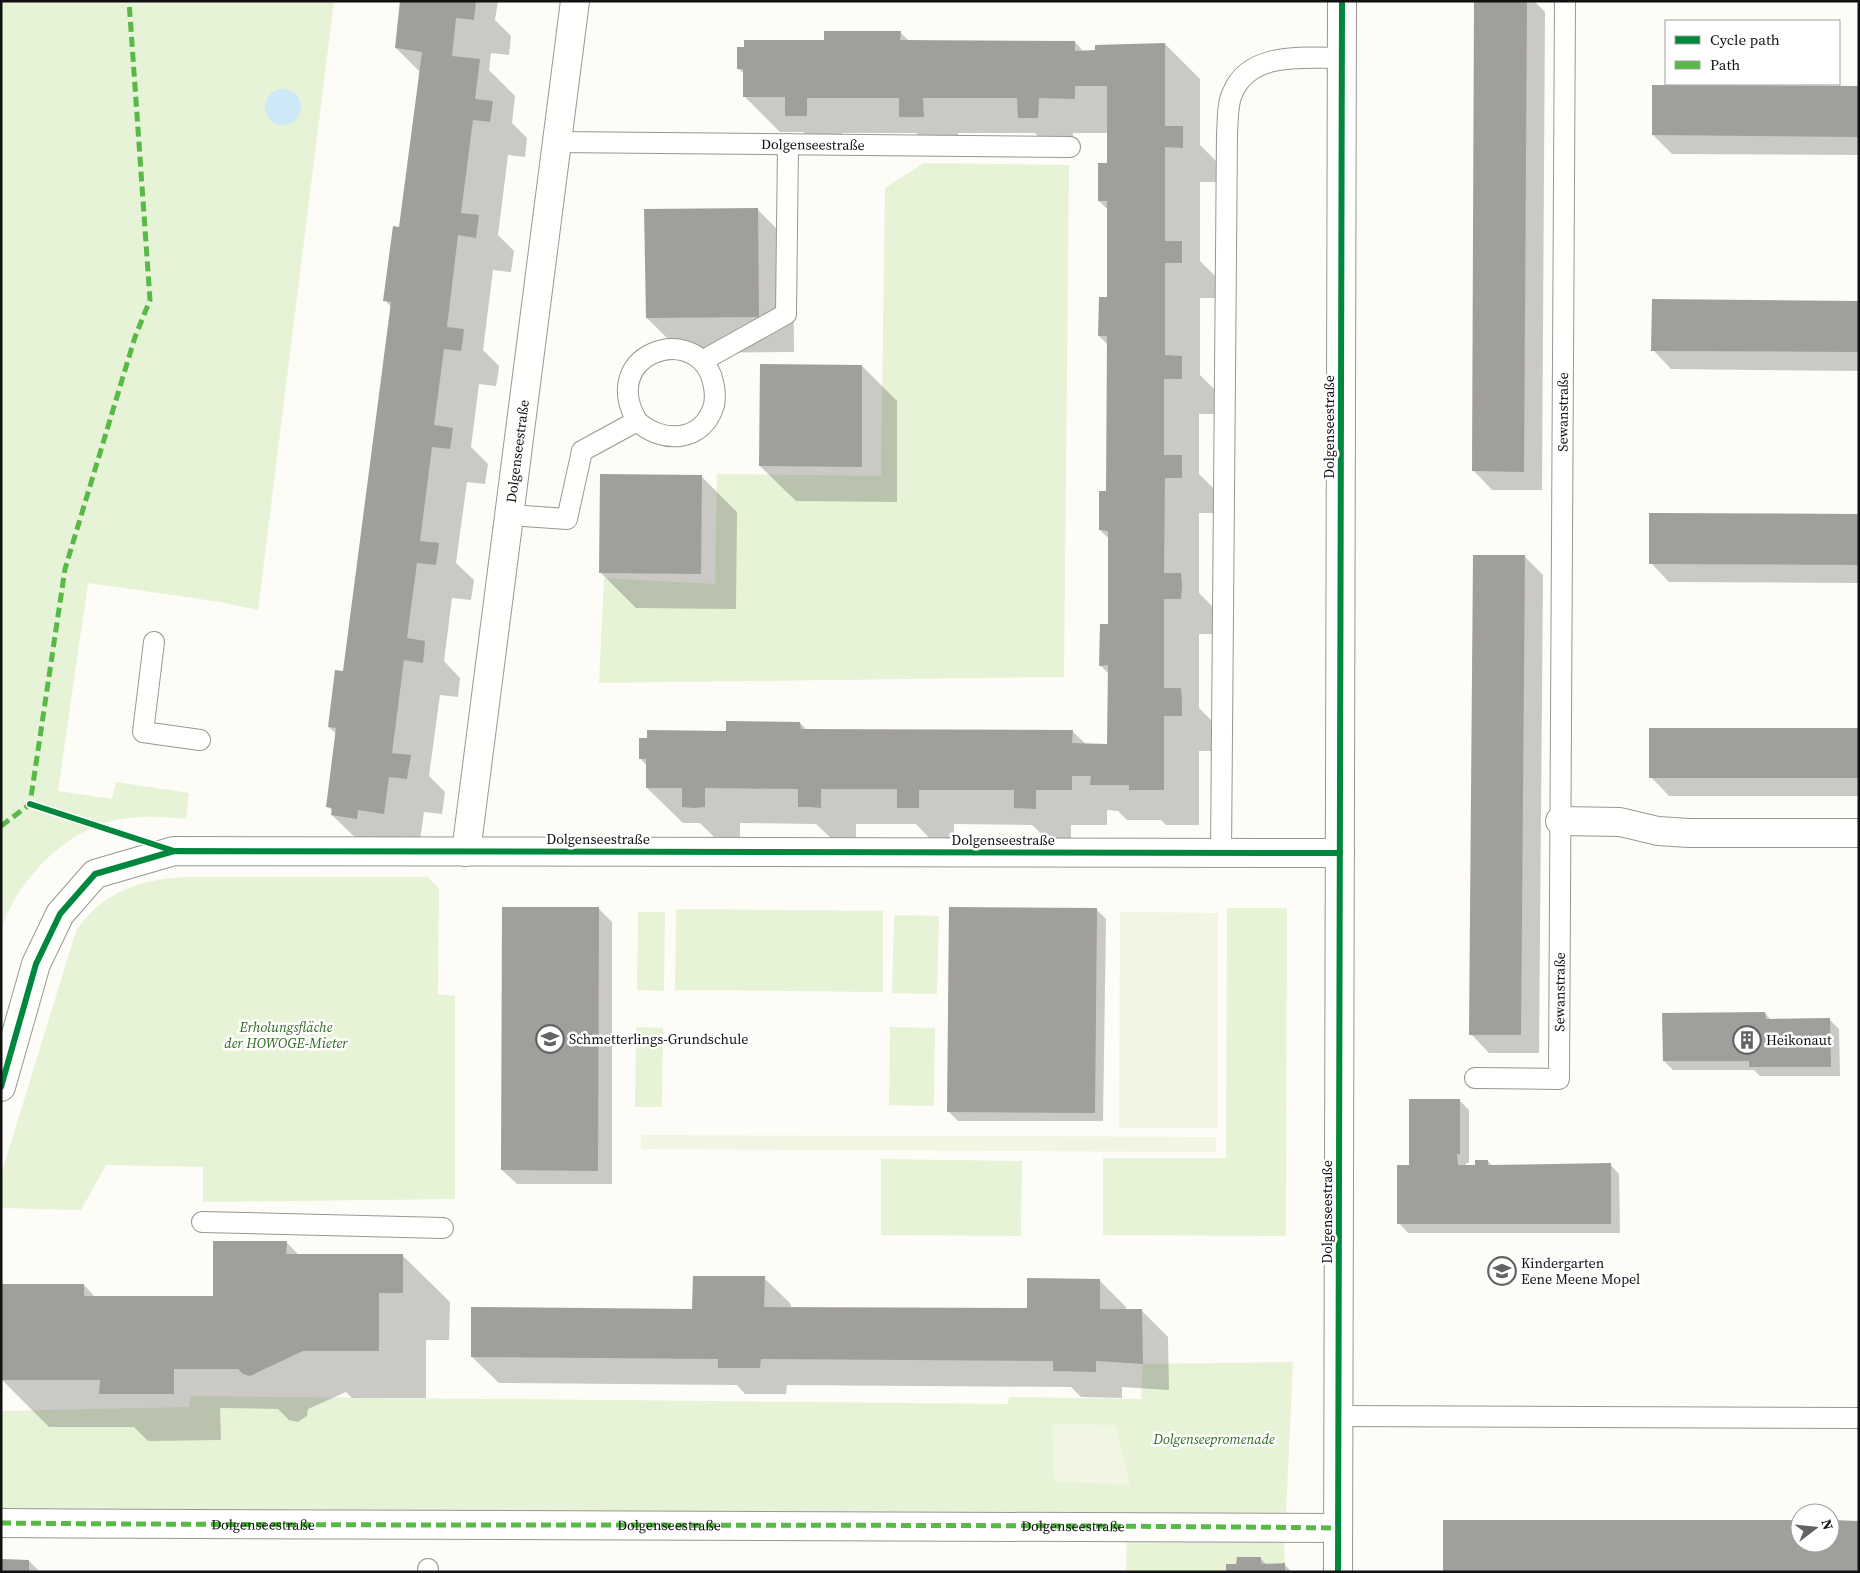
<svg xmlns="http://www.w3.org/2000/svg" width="1860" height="1573" font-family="'Source Serif 4',serif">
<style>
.green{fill:#e7f3d7}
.pitch{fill:#f0f6e1}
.water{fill:#cde8f7}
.shadow{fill:#0003}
.building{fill:#a19f9c}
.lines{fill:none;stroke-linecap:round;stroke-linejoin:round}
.lane-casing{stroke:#979795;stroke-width:22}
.street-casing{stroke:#979795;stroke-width:30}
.lane{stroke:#fffffe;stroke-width:20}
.street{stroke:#fffffe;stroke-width:28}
.quiet{stroke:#58b947;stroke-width:5;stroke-dasharray:10 5;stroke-linecap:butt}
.cycleway-casing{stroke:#fff;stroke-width:9}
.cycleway{stroke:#00873e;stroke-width:6}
.labels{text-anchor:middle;stroke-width:5;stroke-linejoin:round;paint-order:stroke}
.street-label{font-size:14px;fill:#111;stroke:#fff}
.park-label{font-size:14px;font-style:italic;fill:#2f6b1f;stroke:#fff}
.poi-label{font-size:14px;fill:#111;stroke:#fff;text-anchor:start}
</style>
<rect width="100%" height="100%" fill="#fdfcf7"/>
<!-- green -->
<g class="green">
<path d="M1,1h333l-76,609 -38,-8 -132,-19 -30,208 54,8 4,-17 73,11 -3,26c-23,-2 -46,-4 -69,1 -53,11 -97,58 -116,108z"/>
<polygon points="924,163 1069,165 1064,677 599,683 604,578 715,584 717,474 881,476 885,188"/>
<path d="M185,877h243l11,12 -1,105 17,2v203l-252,3v-35l-97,-2 -25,45 -80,-2v-33l75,-244c27,-40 63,-51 109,-54z"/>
<polygon points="1227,908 1287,908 1286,1236 1103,1235 1103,1158 1226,1158"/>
<polygon points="676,909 883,911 883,992 675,990"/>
<polygon points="638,912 665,912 664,991 637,990"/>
<polygon points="894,915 939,916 937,994 892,993"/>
<polygon points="636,1027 663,1028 662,1107 635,1107"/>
<polygon points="890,1027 935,1028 934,1106 889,1105"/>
<polygon points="881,1159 1022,1161 1021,1236 881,1235"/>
<polygon points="1293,1362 1286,1514 1,1511 1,1411 189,1407 190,1396 1008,1404 1009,1397 1141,1399 1143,1364"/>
<polygon points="1127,1539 1284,1541 1285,1563 1261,1564 1261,1557 1237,1557 1236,1564 1226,1564 1226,1572 1126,1572"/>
</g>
<!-- pitch -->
<g class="pitch">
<polygon points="1120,912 1218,913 1218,1128 1119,1128"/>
<polygon points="641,1135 1216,1137 1216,1152 641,1149"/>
<polygon points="1052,1424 1116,1425 1130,1485 1054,1481"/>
</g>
<!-- water -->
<circle class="water" cx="283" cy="107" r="18"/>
<!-- shadow -->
<g class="shadow">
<polygon points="402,1 498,1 495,20 511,36 509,55 491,53 489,70 515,96 512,123 527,138 525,157 508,155 498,235 514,251 511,272 493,270 483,350 499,366 498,375 496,386 479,384 471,447 488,464 485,484 467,482 456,563 474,580 471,600 452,598 444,661 460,678 458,697 440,695 429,776 445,792 442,814 424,812 419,848 368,850 332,815 333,812 328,806 337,735 329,727 344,673 391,307 385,300 401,229 420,72 396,48"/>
<polygon points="1476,1 1534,1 1545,12 1542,490 1492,490 1474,471"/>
<polygon points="900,32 909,41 1075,42 1084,52 1165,44 1200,79 1200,145 1218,163 1218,182 1200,182 1200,261 1217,278 1217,298 1200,298 1200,375 1217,392 1217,414 1199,414 1199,474 1217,492 1217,513 1199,513 1199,593 1216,610 1216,634 1199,634 1199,708 1216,725 1216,751 1199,751 1199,825 1166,825 1161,820 1127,820 1118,811 1107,810 1107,825 1071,825 1071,843 1051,843 1032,825 954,824 954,843 934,843 916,824 856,824 856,842 835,842 816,824 740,823 740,842 719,842 700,823 683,823 647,788 647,766 640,758 727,732 800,723 807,730 1072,731 1086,744 1109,745 1109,674 1100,665 1109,625 1109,539 1100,530 1108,493 1108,345 1099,336 1108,298 1108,210 1099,201 1108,165 1108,133 1073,133 1073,153 1054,153 1035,133 958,133 959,152 936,152 916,133 842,133 842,151 821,151 803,132 780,132 745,97 745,75 738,68 826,41"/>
<polygon points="1859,87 1859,155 1672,154 1653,135"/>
<polygon points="757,209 793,245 794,352 682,353 647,318"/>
<polygon points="1859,302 1859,371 1671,369 1653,350"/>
<polygon points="862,366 897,401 897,502 796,501 760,466"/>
<polygon points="701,476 737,512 736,609 636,608 600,572"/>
<polygon points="1859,515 1859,583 1669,582 1651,563"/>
<polygon points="1524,556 1543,575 1539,1053 1489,1053 1471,1034"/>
<polygon points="1859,730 1859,796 1669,796 1651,777"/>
<polygon points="598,908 612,922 612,1184 517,1184 502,1170"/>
<polygon points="1096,909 1106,919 1103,1121 958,1121 948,1111"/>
<polygon points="1765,1013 1771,1020 1830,1020 1839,1029 1840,1076 1760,1076 1754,1070 1673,1070 1664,1061"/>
<polygon points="1459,1100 1469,1110 1469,1163 1466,1163 1466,1166 1476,1166 1488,1161 1492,1166 1610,1164 1619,1174 1620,1233 1408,1233 1399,1223 1411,1167"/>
<polygon points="286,1242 299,1255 402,1255 450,1302 449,1340 426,1340 426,1398 352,1398 346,1392 308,1409 307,1416 298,1422 289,1420 278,1409 220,1408 221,1440 148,1441 134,1427 49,1427 2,1380 84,1285 96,1298 215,1297"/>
<polygon points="764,1278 791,1304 791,1308 1028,1310 1099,1280 1126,1307 1126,1310 1142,1311 1168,1337 1169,1390 1122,1387 1122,1398 1081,1397 1071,1387 787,1385 786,1394 745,1394 737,1385 499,1383 472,1357 694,1310"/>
<polygon points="1800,1522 1800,1543 1830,1543 1830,1522 1859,1572 1444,1570"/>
<polygon points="1260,1558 1267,1565 1285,1565 1292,1572 1228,1572 1238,1565"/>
<polygon points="29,1561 40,1572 1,1572"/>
</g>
<!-- building -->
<g class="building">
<polygon points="400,1 476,1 474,20 456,18 452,56 480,59 475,99 493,101 490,122 473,120 461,213 479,215 476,238 458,235 447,327 464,329 463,339 461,351 444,349 434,425 453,428 450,449 432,447 420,541 439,543 436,565 417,563 407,638 425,641 423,663 404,660 392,753 411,755 407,779 389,777 384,814 358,810 357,819 331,815 332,808 326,807 336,728 328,727 335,670 343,671 391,302 383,301 393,226 399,227 422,52 395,48"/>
<polygon points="1474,1 1527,1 1524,472 1472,471"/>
<polygon points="824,31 901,31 900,40 1075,41 1075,51 1095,50 1095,45 1165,43 1165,126 1183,126 1183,148 1165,147 1165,241 1182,241 1182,263 1165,263 1165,355 1182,356 1182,379 1164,379 1164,455 1182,455 1182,478 1165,478 1164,573 1181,573 1182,585 1181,599 1164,599 1164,688 1181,688 1182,702 1182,716 1164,716 1164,790 1129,790 1129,785 1090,785 1091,776 1072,776 1072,790 1036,790 1036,809 1014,808 1014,790 919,790 919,808 897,808 897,789 821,789 821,808 809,807 798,807 798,789 705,788 705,807 694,808 682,807 682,788 646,788 646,759 639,759 639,738 647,738 647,730 726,731 726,721 800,722 801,729 1073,730 1072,743 1107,744 1108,665 1099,666 1100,624 1108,624 1108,531 1099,530 1099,491 1106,491 1107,336 1098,336 1099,297 1107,297 1107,201 1098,201 1098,163 1107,163 1107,86 1075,86 1075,99 1039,98 1038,118 1018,118 1017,98 923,98 924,117 899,117 899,98 807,98 807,116 785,116 785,97 743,97 743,69 737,69 737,47 744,47 744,40 824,40"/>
<polygon points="1652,85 1859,86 1859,137 1652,135"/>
<polygon points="758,208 759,317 646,318 644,209"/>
<polygon points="1652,299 1859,301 1859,352 1651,351"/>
<polygon points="760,364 862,365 862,467 759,466"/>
<polygon points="600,474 702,475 701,574 599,573"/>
<polygon points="1649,513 1859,514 1859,565 1649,564"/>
<polygon points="1473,555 1525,555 1521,1035 1469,1035"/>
<rect x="1649" y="728" width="210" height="50"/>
<polygon points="502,907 599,907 598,1171 501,1170"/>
<polygon points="949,907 1097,908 1095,1113 947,1112"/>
<polygon points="1765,1012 1766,1019 1830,1018 1831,1067 1749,1067 1749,1061 1663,1061 1662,1013"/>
<polygon points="1409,1099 1460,1099 1460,1154 1457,1154 1458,1165 1475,1165 1475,1160 1488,1160 1488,1165 1611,1163 1611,1224 1397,1224 1397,1165 1409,1165"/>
<polygon points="213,1241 287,1241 286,1254 403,1254 403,1293 379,1293 379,1351 303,1351 250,1376 243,1374 238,1369 174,1369 174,1394 99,1394 100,1380 1,1380 1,1284 84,1284 84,1296 213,1296"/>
<polygon points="693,1276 765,1276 764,1307 1027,1308 1027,1278 1100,1279 1100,1309 1142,1309 1143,1364 1096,1361 1096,1372 1053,1371 1053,1361 761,1359 760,1368 718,1368 718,1359 471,1357 471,1307 692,1309"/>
<polygon points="1443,1520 1800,1520 1800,1543 1830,1543 1830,1520 1859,1521 1859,1572 1443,1571"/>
<polygon points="1237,1557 1261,1557 1261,1564 1285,1563 1285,1572 1226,1572 1226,1564 1236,1564"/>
<polygon points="1,1559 29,1560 29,1572 1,1572"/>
</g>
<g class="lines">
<defs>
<g id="lane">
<path id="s1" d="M557,142l513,5"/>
<polyline points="702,361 786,314 788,144"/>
<path d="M510,515l57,4 15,-68 55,-30c25,23 66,22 77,-16 2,-10 0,-21 -3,-30 -21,-52 -112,-20 -74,46"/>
<polyline points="154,642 143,732 200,740"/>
<path d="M1221,853l6,-719c1,-13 0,-31 6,-42 17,-41 73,-34 109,-34"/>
<path id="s2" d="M1475,1078l84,1 6,-1078"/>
<polyline points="202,1222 443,1228"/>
<polyline points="1339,1416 1859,1418"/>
<polyline points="428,1569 428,1572"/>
</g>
<g id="street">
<polyline points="1560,821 1620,822 1658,831 1689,833 1859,833"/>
<path id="s3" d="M466,852l109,-851"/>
<polyline points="1,1087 36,964 60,914 95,874 174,851 1340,853"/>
<path id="s4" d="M1,1523c445,4 890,0 1336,5"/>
<polyline points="1338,1572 1342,1"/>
</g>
</defs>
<!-- lane casing -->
<use href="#lane" class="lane-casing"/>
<!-- street casing -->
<use href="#street" class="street-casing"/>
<!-- lane -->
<use href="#lane" class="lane"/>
<!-- street -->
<use href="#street" class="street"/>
<!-- quiet -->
<g class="quiet">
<polyline points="1,826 30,804 65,569 135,337 150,300 129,1"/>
<path d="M1,1523c445,4 890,0 1336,5"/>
</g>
<defs>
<g id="cycleway">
<polyline points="30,804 174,851"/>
<polyline points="1,1087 36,964 60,914 95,874 174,851 1340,853"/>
<polyline points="1338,1572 1342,1"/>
</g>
</defs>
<!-- cycleway casing -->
<use href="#cycleway" class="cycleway-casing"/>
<!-- cycleway -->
<use href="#cycleway" class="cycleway"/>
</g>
<!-- icons -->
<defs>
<symbol id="school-ring" viewBox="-11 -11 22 22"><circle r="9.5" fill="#fff" stroke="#646362" stroke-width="1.5"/><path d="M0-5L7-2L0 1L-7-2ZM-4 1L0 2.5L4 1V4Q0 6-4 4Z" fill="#646362"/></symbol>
<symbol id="building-ring" viewBox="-11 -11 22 22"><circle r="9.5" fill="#fff" stroke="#646362" stroke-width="1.5"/><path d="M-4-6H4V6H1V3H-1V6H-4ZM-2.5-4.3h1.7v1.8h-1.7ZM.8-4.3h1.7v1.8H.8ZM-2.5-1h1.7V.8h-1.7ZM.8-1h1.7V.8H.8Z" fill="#646362"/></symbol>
</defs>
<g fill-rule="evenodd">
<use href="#school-ring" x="534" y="1023" width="32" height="32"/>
<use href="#building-ring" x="1731" y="1024" width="32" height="32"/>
<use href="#school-ring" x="1486" y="1255" width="32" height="32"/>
</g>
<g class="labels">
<!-- street labels -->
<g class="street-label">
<text dy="5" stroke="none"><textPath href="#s1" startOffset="256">Dolgenseestraße</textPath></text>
<text dy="5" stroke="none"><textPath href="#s2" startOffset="751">Sewanstraße</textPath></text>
<text transform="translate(1329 427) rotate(-90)" y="5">Dolgenseestraße</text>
<text dy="5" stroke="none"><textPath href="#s3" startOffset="404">Dolgenseestraße</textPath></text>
<text x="598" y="844">Dolgenseestraße</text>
<text x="1003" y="845">Dolgenseestraße</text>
<text dy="5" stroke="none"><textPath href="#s2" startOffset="171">Sewanstraße</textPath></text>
<text transform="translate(1327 1212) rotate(-90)" y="5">Dolgenseestraße</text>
<text dy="5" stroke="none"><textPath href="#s4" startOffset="262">Dolgenseestraße</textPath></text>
<text dy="5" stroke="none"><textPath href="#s4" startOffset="668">Dolgenseestraße</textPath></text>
<text dy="5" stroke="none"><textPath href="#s4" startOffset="1072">Dolgenseestraße</textPath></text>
</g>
<!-- park labels -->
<g class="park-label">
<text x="286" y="1032">Erholungsfläche<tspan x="286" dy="16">der HOWOGE-Mieter</tspan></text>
<text x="1214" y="1444">Dolgenseepromenade</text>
</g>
<!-- poi labels -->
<g class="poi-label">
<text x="569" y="1044">Schmetterlings-Grundschule</text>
<text x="1766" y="1045">Heikonaut</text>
<text x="1521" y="1268">Kindergarten<tspan x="1521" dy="16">Eene Meene Mopel</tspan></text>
</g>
</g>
<!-- border -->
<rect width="1860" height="1573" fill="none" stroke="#111111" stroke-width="5"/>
<!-- legend -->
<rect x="1665" y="20" width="175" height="65" fill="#ffffff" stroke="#a0a0a0"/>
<rect x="1675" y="36" width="25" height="8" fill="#00873e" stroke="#a0a0a0"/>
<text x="1710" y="45" font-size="15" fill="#111111">Cycle path</text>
<rect x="1675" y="61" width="25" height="8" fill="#58b947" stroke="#a0a0a0"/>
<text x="1710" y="70" font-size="15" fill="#111111">Path</text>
<!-- north arrow -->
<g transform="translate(1815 1528) rotate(74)"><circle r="24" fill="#ffffff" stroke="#a0a0a0"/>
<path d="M0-4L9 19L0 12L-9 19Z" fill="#646362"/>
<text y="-8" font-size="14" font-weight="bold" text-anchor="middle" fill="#111111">N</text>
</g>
</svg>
